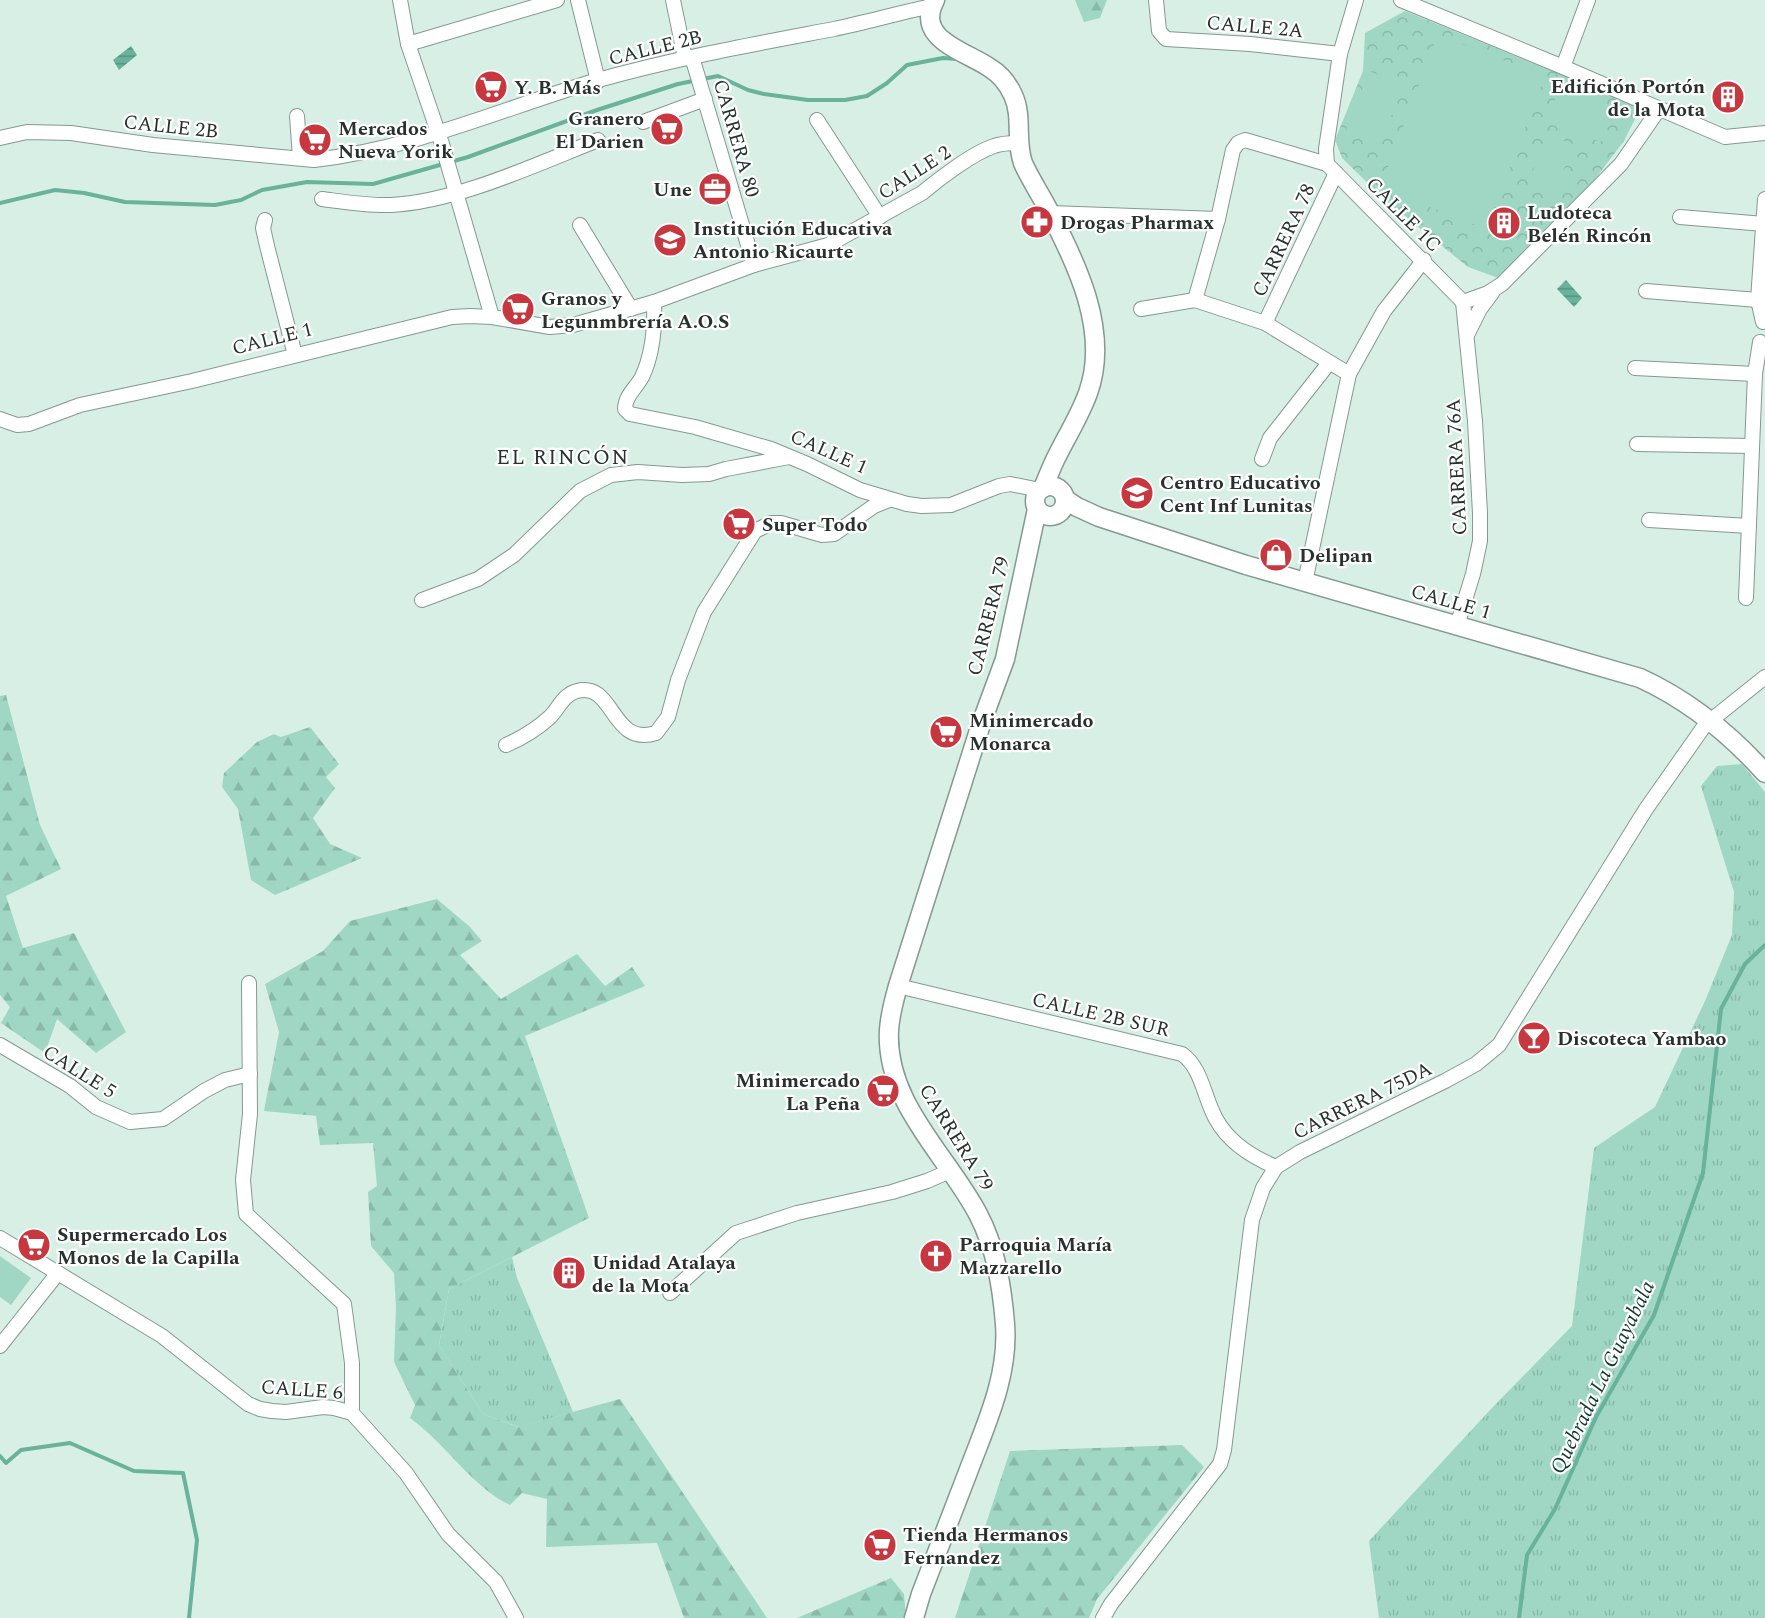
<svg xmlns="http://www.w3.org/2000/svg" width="1765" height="1618" font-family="Spectral,serif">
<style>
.grass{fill:url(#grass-tufts)}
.forest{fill:url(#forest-firs)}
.park{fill:url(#park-crowns)}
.garden{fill:#9fd7c4}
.water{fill:url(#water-rules)}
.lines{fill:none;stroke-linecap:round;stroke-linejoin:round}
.stream{stroke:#69b29b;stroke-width:4}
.minor-casing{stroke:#849991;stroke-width:16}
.major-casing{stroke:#849991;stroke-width:21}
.minor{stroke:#fff;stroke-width:14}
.major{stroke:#fff;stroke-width:18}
.labels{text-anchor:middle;stroke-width:4.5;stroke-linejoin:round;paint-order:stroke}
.street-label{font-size:20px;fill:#28312e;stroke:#fff}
.poi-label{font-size:20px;font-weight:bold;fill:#28312e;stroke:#fff;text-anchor:start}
.neighbourhood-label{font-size:21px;letter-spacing:1.5px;fill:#28312e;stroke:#fff}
.water-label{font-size:21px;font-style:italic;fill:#15382e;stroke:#fff}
</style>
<defs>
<pattern id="grass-tufts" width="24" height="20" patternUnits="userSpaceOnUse" patternTransform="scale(1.5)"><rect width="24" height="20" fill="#9fd7c4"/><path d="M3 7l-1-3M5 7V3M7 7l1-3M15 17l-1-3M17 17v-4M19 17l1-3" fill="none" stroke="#89b9a9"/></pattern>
<pattern id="forest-firs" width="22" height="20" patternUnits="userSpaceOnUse" patternTransform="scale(1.5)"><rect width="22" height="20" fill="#9fd7c4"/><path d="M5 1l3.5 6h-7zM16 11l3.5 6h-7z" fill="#89b9a9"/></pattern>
<pattern id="park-crowns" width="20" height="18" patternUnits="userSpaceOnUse" patternTransform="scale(1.5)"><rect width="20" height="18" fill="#9fd7c4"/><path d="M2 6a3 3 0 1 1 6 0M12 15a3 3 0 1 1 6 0" fill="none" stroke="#89b9a9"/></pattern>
<pattern id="water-rules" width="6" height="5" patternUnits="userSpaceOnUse" patternTransform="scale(1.5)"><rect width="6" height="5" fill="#69b29b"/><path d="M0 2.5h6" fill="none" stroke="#56917f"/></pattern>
</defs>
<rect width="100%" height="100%" fill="#d8efe6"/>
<!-- grass -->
<g class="grass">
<polygon points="1742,764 1765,792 1765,1618 1379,1618 1369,1541 1490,1410 1572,1326 1594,1148 1655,1107 1705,1001 1732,935 1734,892 1701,786 1717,766"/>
<polygon points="512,1257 517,1278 573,1412 519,1427 483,1414 439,1345 449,1289"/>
</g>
<!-- forest -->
<g class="forest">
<polygon points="1075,0 1107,0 1100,18 1084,22"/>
<polygon points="6,695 40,825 61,869 6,896 23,948 74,933 126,1032 96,1053 57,1019 45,1053 1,1023 10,1007 0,995 0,696"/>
<polygon points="310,727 339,764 326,777 335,788 313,818 330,844 362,858 275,895 251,880 238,809 222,787 224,773 257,742 274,734 281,737"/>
<path d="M437,899l33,28 12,14 -22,14 41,44 76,-45 28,32 27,-19 13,19 -120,50 64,182 -140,71 -10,56 44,69 35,13 102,-28 147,219h-83l-27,-75 -111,4 1,-48 -25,-6 -12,12c-37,-17 -65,-62 -100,-87l5,-13 -21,-43 2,-55 -2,-34 -23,-27 -3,-54 9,-6 -4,-43 -53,2 -4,-29 -52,-5 15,-79 -14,-48 58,-33 27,-30z"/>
<polygon points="1182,1445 1204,1467 1097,1599 1089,1618 955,1618 1010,1451"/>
<polygon points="891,1578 904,1594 906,1618 797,1618"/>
</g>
<!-- park -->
<polygon class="park" points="1405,11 1641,107 1624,141 1595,179 1501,279 1468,267 1386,201 1342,158 1335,140 1363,71 1365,33"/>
<!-- garden -->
<g class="garden">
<polygon points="1438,35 1545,76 1486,229 1380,188"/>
<polygon points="1369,71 1403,85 1381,143 1346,130"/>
<polygon points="1559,88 1614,108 1601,142 1547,123"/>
<polygon points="1546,134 1573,144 1557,188 1530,179"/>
<polygon points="0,1256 31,1278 11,1305 0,1297"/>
</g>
<!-- water -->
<g class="water">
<polygon points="131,46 137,55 119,70 113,60"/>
<polygon points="1566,280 1582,298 1574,307 1557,289"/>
</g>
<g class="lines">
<!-- stream -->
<g class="stream">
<polyline points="0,203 55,190 84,193 125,202 215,205 241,200 262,190 307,182 373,184 468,157 597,110 678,84 718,76 748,90 764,94 808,100 845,100 867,96 887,83 907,65 943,58 957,59"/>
<polyline points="0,1456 6,1463 21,1450 70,1443 134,1471 183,1473 197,1540 189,1618"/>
<polyline points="1519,1618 1527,1555 1555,1509 1596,1417 1654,1315 1703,1173 1721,1009 1745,964 1765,945"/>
</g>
<defs>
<g id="minor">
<polyline points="400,0 408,44 442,144 492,317"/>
<polyline points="578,0 598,81"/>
<polyline points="673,0 685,58"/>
<polyline points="1156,0 1159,31 1166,39 1250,44 1340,54"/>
<polyline points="1356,0 1340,54 1326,149 1327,164 1463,302"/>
<polyline points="1401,0 1563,67 1725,137 1765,133"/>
<polyline points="408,44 557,0"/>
<polyline points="692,57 754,265"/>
<polyline points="1563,67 1588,0"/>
<polyline points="297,116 300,158"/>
<polyline points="817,120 880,217"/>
<polyline points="643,122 705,99"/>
<path d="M0,138l27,-6 44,1 82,12 161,15c99,-11 190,-52 284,-80 78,-22 157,-36 236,-51 33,-7 65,-16 98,-23"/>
<path d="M322,199c23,3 46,7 69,6 65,-3 146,-41 207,-65"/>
<polyline points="1050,213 1218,219"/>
<polyline points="1680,217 1764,224"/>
<polyline points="265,220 263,228 267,246 295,355"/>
<polyline points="580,225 631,309"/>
<polyline points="1646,291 1758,300"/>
<polyline points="1195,300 1218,219 1233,150 1238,143 1245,140 1327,164"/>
<path d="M654,302c1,25 -1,52 -12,75 -6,11 -17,19 -17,32l5,5 65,13 76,22 36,15 53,26 47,14 15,2 29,-1 48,-19 11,-2 30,6"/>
<polyline points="1463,302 1488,293 1502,284 1621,164 1659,109"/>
<polyline points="1141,309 1195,300 1265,323 1349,374"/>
<polyline points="1763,322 1758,300 1765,199"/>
<polyline points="1265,323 1336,173"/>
<polyline points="1467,335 1480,309 1492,293"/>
<polyline points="1635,368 1755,374"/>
<path d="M0,419l17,6 12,-1 51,-19 112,-24 260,-64 18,-1 22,1 58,10 23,-2 81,-23 100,-37 74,-20 94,-52c18,-15 51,-40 72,-47 8,-3 16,-3 24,-3"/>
<polyline points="1637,444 1752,446"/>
<polyline points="1262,459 1270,438 1329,363"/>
<polyline points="1649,520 1749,526"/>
<polyline points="1305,582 1349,374 1384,311 1424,260"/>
<polyline points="1746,598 1755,374 1760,342"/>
<polyline points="422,600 478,579 514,555 580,491 611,475 638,472 682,475 709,474 726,469 789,457"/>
<polyline points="1457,626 1473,574 1480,541 1480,513 1475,421 1463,302"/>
<path d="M506,745c16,-7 31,-16 44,-28 8,-8 14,-23 27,-26 38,-10 33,56 79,42l12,-16 10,-37 26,-68 51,-81 16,-8h10l41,12 12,-1 40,-28 15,-6"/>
<polyline points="249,983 250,1114 243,1180 246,1214 344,1304 352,1363 352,1413"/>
<path d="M898,986l284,68c20,14 22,44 34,65 13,24 36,38 60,48"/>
<polyline points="0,1045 70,1086 96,1107 130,1122 163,1119 204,1091 225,1080 250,1074"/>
<polyline points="0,1238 162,1336 248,1404 260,1409 272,1411 286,1412 323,1407 334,1408 352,1413 406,1473 448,1534 496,1582 516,1618"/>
<polyline points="670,1293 736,1233 797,1213 892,1192 927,1181 950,1171"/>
<polyline points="0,1346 58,1273"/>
<polyline points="1103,1618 1111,1604 1220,1464 1224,1450 1252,1220 1263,1188 1276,1167 1300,1152 1445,1081 1476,1064 1499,1045 1646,809 1705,725 1765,677"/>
</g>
<g id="major">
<path d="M935,0c-21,40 31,51 55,68 10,6 18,16 23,27 10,21 2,46 10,68 7,16 18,32 26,48 28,53 61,121 39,182 -8,22 -20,41 -30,61 -6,11 -10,23 -15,34"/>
<circle cx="1050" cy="501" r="15"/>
<path d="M1065,499l12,8 22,10 147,48 394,113c48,22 90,56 125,95"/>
<path d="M914,1618l7,-24c15,-40 31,-81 47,-122 18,-48 41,-96 37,-148 -3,-37 -9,-76 -27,-110 -31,-59 -93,-111 -89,-184 1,-15 5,-30 9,-44l83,-262 24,-65 32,-150"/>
</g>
</defs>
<!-- minor casing -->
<use href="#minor" class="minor-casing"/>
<!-- major casing -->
<use href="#major" class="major-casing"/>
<!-- minor -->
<use href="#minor" class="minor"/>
<!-- major -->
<use href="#major" class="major"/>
</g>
<!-- icons -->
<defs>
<symbol id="supermarket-disc" viewBox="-11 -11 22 22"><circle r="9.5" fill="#c73740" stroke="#fff"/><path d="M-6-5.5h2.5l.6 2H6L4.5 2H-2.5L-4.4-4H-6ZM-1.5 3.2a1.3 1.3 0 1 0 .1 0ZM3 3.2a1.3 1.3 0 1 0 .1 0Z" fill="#fff"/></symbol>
<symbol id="building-disc" viewBox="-11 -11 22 22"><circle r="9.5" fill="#c73740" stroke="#fff"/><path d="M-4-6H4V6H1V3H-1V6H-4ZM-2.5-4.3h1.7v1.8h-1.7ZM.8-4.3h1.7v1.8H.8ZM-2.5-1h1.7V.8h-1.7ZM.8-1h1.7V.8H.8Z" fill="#fff"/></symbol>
<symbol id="office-disc" viewBox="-11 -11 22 22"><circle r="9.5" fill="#c73740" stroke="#fff"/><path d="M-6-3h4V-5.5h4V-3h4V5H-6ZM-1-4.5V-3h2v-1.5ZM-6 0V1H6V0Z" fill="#fff"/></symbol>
<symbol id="pharmacy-disc" viewBox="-11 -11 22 22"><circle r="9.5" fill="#c73740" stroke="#fff"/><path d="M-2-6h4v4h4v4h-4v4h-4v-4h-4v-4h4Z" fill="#fff"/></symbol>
<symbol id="school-disc" viewBox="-11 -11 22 22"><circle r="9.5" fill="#c73740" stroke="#fff"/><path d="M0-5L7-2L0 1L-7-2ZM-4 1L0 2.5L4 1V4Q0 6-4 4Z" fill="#fff"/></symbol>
<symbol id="shop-disc" viewBox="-11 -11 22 22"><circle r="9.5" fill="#c73740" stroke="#fff"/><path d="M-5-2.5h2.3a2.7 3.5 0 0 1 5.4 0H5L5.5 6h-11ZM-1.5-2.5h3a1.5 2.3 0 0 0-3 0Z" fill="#fff"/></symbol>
<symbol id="bar-disc" viewBox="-11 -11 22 22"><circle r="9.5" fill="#c73740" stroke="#fff"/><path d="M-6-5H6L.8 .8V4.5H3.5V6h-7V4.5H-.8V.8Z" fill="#fff"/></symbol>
<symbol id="church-disc" viewBox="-11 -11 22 22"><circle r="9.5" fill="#c73740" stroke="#fff"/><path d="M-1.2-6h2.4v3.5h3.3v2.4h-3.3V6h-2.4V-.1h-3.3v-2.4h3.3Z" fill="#fff"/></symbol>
</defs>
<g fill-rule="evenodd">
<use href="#supermarket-disc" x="472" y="68" width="38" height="38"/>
<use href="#building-disc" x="1709" y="78" width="38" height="38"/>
<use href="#supermarket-disc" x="648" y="110" width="38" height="38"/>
<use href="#supermarket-disc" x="296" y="121" width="38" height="38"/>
<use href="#office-disc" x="696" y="170" width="38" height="38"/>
<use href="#pharmacy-disc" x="1018" y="203" width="38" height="38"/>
<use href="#building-disc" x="1485" y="204" width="38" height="38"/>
<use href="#school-disc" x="651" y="221" width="38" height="38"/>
<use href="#supermarket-disc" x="499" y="290" width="38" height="38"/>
<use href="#school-disc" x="1118" y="474" width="38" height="38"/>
<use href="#supermarket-disc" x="720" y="505" width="38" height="38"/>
<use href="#shop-disc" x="1257" y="536" width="38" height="38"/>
<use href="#supermarket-disc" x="927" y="713" width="38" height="38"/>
<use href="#bar-disc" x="1515" y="1019" width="38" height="38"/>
<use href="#supermarket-disc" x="864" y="1072" width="38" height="38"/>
<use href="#supermarket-disc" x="15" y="1226" width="38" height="38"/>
<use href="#church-disc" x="917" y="1237" width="38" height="38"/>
<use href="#building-disc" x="550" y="1254" width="38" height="38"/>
<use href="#supermarket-disc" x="861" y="1526" width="38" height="38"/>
</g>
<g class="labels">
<!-- street labels -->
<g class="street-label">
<text transform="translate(1255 26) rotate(5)" y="7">CALLE 2A</text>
<text transform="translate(655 47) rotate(-14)" y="7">CALLE 2B</text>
<text transform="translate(171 126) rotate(6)" y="7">CALLE 2B</text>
<text transform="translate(737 138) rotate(74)" y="7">CARRERA 80</text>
<text transform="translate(914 172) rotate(-33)" y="7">CALLE 2</text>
<text transform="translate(1404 214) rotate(45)" y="7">CALLE 1C</text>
<text transform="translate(1283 240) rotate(-65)" y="7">CARRERA 78</text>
<text transform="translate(272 338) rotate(-14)" y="7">CALLE 1</text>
<text transform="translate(829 451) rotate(24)" y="7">CALLE 1</text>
<text transform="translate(1456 467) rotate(-93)" y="7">CARRERA 76A</text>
<text transform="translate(1451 601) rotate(16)" y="7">CALLE 1</text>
<text transform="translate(988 616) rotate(-76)" y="7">CARRERA 79</text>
<text transform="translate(1101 1014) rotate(13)" y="7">CALLE 2B SUR</text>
<text transform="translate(80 1071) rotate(32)" y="7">CALLE 5</text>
<text transform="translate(1362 1100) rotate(-26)" y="7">CARRERA 75DA</text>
<text transform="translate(957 1137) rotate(58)" y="7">CARRERA 79</text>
<text transform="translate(302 1389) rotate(4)" y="7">CALLE 6</text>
</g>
<!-- poi labels -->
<g class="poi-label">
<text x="1705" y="93" text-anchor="end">Edifición Portón<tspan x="1705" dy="23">de la Mota</tspan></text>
<text x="514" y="94">Y. B. Más</text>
<text x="644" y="125" text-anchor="end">Granero<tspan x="644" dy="23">El Darien</tspan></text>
<text x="338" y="135">Mercados<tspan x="338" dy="23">Nueva Yorik</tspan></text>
<text x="692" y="196" text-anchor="end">Une</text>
<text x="1527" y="219">Ludoteca<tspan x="1527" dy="23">Belén Rincón</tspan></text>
<text x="1060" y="229">Drogas Pharmax</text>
<text x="693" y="235">Institución Educativa<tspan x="693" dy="23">Antonio Ricaurte</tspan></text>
<text x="541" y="305">Granos y<tspan x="541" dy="23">Legunmbrería A.O.S</tspan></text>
<text x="1160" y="489">Centro Educativo<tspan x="1160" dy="23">Cent Inf Lunitas</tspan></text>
<text x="762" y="531">Super Todo</text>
<text x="1299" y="562">Delipan</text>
<text x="969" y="727">Minimercado<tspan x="969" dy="23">Monarca</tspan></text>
<text x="1557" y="1045">Discoteca Yambao</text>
<text x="860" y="1087" text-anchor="end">Minimercado<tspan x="860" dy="23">La Peña</tspan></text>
<text x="57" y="1241">Supermercado Los<tspan x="57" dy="23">Monos de la Capilla</tspan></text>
<text x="959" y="1251">Parroquia María<tspan x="959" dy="23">Mazzarello</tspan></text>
<text x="592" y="1269">Unidad Atalaya<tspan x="592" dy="23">de la Mota</tspan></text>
<text x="903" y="1541">Tienda Hermanos<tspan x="903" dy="23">Fernandez</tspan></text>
</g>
<!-- neighbourhood labels -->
<g class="neighbourhood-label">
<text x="563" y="464">EL RINCÓN</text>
</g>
<!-- water labels -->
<g class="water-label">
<text transform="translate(1602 1377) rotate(-64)" y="7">Quebrada La Guayabala</text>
</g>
</g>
</svg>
